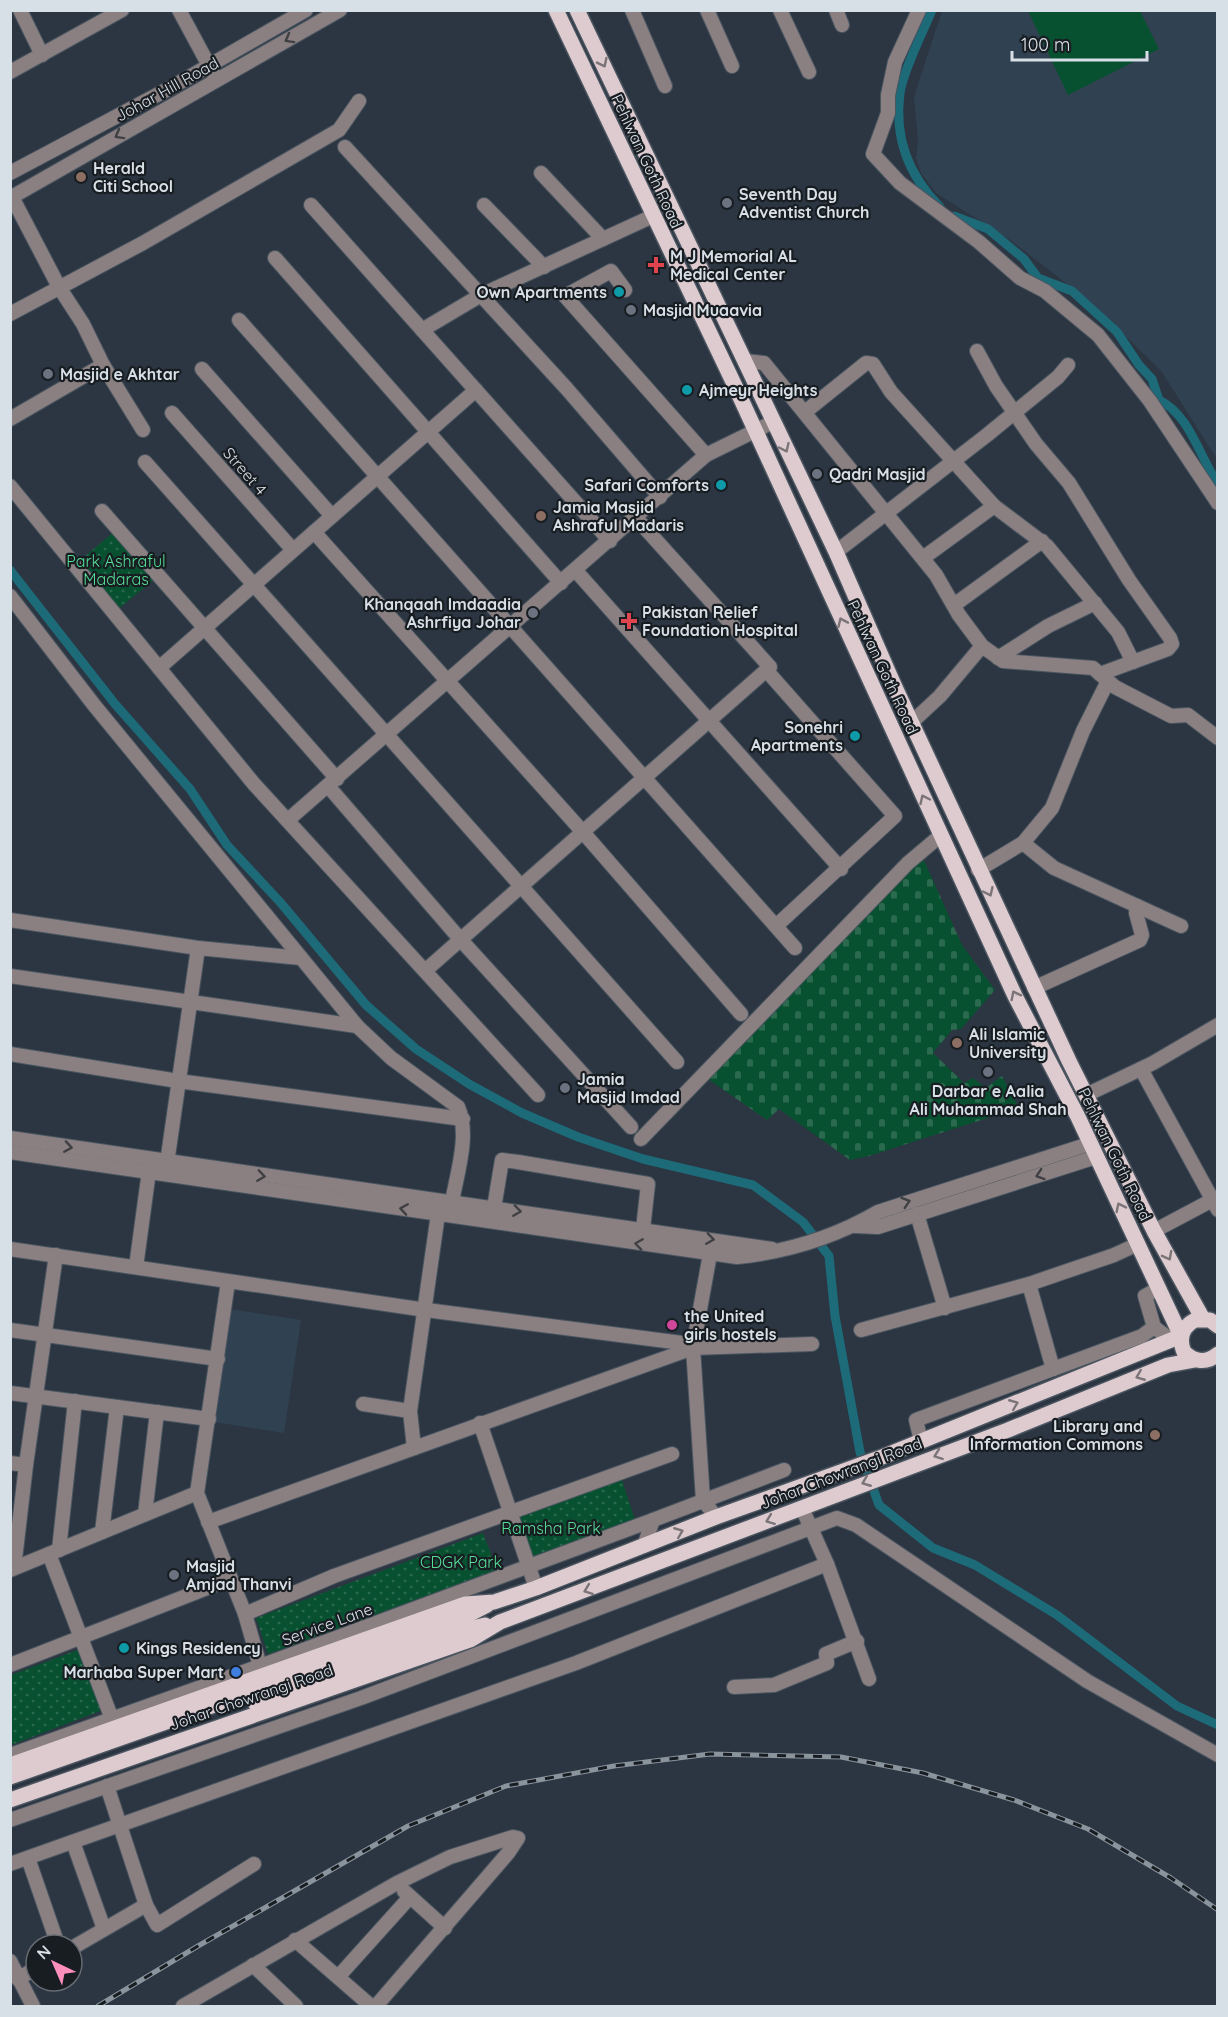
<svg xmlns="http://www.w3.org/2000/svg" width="1228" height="2017" font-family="Quicksand,sans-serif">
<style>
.built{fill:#304151}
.cemetery{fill:url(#cemetery-stones)}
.park{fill:url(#park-dots)}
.garden{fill:#085130}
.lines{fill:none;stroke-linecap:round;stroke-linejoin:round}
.canal{stroke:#1d6a79;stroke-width:9}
.minor-casing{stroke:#4a5560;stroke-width:16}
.major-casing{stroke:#4a5560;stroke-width:18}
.minor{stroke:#8a8082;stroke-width:14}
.major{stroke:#decbcf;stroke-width:15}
.rail-casing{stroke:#8a949d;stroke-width:5}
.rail{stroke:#181d22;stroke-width:3;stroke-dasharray:9;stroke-linecap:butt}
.oneway{stroke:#404044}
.oneway2{stroke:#7b7478}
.education-dot{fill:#8d6e63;stroke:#181d22;stroke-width:2}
.worship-dot{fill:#6b7280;stroke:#181d22;stroke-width:2}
.health-dot{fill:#e0444e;stroke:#181d22;stroke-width:2}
.culture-dot{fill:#0f9aa8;stroke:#181d22;stroke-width:2}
.hotel-dot{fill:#d1479c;stroke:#181d22;stroke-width:2}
.shop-dot{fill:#3f7fe0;stroke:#181d22;stroke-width:2}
.labels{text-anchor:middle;stroke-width:4.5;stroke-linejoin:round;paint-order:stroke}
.street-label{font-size:16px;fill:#d8e0e7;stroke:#181d22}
.poi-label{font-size:16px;font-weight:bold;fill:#d8e0e7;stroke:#181d22;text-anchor:start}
.park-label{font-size:16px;fill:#57de97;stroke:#181d22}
</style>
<defs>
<pattern id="cemetery-stones" width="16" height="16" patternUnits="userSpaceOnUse" patternTransform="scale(1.5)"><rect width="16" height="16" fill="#085130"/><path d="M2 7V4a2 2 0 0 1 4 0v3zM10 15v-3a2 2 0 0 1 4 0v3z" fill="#2b6a4e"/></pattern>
<pattern id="park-dots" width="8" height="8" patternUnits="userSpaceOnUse" patternTransform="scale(1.5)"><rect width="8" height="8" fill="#085130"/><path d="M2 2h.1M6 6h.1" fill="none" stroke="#2b6a4e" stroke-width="1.8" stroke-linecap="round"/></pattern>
</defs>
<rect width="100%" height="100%" fill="#2b3642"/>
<!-- built -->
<g class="built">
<polygon points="942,11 1217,11 1217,459 1162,372 1093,304 1010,240 936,193 921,173 916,158 918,141 914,97"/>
<polygon points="230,1309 301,1320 284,1433 214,1422"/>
</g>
<!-- cemetery -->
<polygon class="cemetery" points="922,856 962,945 995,990 961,1029 952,1030 933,1053 964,1083 973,1078 986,1088 1002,1076 1019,1108 869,1156 850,1160 779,1109 767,1120 705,1077"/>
<!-- park -->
<g class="park">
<polygon points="116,530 156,578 116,611 77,563"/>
<polygon points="622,1480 635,1520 533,1561 519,1515"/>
<polygon points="483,1533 497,1570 268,1654 256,1618"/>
<polygon points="80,1649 103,1710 11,1745 11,1675"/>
</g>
<!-- garden -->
<polygon class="garden" points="1028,11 1140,11 1159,49 1068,95"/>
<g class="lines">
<!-- canal -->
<g class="canal">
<path d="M932,10c-9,22 -29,61 -32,83 -6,45 8,82 40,114"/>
<path d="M954,216l34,13 36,30 14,19 34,13 45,41 22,33 13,14 7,21c31,15 40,56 59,84"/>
<polyline points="10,570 115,704 190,789 227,845 280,902 366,1005 416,1049 469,1084 522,1113 578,1137 643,1159 753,1185 803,1222 829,1256 835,1316 860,1452 879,1505 933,1548 975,1565 1057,1615 1177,1706 1218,1725"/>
</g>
<defs>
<g id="minor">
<polyline points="20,10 42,55"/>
<polyline points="179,10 213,73"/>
<polyline points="632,10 665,86"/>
<polyline points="707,10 732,66"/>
<polyline points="780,10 809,72"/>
<polyline points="836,10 842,25"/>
<polyline points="919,10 895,62 888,95 888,113 873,154 900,183 979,242 1020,278 1045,291 1098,335 1150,401 1218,503"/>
<polyline points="10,72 122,10"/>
<polyline points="345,147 567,389 660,497"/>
<polyline points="10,173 170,88 306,10"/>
<polyline points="541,173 603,239"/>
<polyline points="12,197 59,287 83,324 103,365 143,430"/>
<polyline points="10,198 340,10"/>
<polyline points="311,205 610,541"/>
<polyline points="484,205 544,267"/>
<polyline points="275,258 561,583"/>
<polyline points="10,314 143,243 339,130 359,101"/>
<polyline points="239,320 795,948"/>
<polyline points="422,330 481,295 653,216"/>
<polyline points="977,351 996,386 1036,444 1069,483 1129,580 1170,638 1172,644 1168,649 1100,674"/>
<polyline points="745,361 764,363 936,575 959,615 982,646 1003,661 1093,668 1115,687 1171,716 1188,715 1218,738"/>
<polyline points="202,369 332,516"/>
<polyline points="805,412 866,363 873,364 891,392 994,506 1047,546 1118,632 1133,662"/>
<polyline points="172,413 293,550"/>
<polyline points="10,419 103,365"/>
<polyline points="706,455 773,422"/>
<polyline points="145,462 677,1062"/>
<polyline points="10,486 254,784 538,1095"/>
<polyline points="102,511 337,779"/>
<polyline points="314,532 582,831 741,1014"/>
<polyline points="836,552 987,435 1058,377 1068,365"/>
<polyline points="923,558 994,506"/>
<polyline points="576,571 841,869"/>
<path d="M10,596l84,109 263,321 34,32 67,49c12,28 -1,66 -6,95"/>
<polyline points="954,605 1042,541"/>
<polyline points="998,658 1048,626 1095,603"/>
<polyline points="159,668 476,390"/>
<polyline points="766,670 895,816 776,926"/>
<polyline points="911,723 940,696 982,646"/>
<polyline points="328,786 460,939 631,1127"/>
<polyline points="288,820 706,455 565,296 611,271 625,290"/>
<polyline points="1023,843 1054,868 1181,926"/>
<polyline points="978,870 1023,843 1052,808 1083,731 1108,681"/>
<polyline points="10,920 198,948 301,958"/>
<polyline points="426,970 770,667 636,518"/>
<polyline points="10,976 357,1026"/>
<polyline points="1034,988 1140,940 1142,935 1136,913 1137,906"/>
<polyline points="10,1054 178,1081 463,1119"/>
<polyline points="1141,1069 1218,1210"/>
<polyline points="1086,1095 1153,1063 1218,1025"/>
<polyline points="10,1138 772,1249"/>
<polyline points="641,1139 908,863 940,836"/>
<path d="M10,1152l727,105c49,-5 98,-20 141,-45l211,-68"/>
<polyline points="167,1163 198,948"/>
<polyline points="494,1208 502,1160 518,1162 648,1184 643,1229"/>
<polyline points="917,1214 945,1308"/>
<polyline points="855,1226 878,1227 1096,1157"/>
<polyline points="1154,1231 1218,1197"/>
<polyline points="10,1249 426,1310 682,1343 693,1348"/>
<polyline points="710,1254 693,1348 703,1500 716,1517"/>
<polyline points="136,1267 149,1171"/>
<polyline points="228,1282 197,1493 245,1614 260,1666"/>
<polyline points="1029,1284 1114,1255 1138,1244"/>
<polyline points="1154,1327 1145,1296 1159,1288"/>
<polyline points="10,1330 218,1359"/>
<polyline points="861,1330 1029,1284 1053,1369"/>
<polyline points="10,1393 209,1419"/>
<polyline points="363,1404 410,1411"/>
<polyline points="480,1423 536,1588"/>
<polyline points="921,1441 916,1420 1142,1336 1154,1327 1171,1340"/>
<polyline points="414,1448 410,1411 438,1214"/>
<polyline points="10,1463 26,1465"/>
<polyline points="802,1508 827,1564 869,1679"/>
<polyline points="145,1514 157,1412"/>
<polyline points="208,1522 693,1348 812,1344"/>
<polyline points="102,1532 117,1407"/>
<polyline points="644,1546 653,1520 784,1470"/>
<polyline points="59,1550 75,1401"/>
<polyline points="49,1554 112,1719"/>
<polyline points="14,1568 26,1465 56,1255"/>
<polyline points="10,1570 197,1493"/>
<polyline points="245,1614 334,1576 672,1454"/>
<polyline points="10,1665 230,1579"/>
<polyline points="734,1687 774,1685 827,1663 826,1654 857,1641"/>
<polyline points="10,1755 260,1666 653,1520"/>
<polyline points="107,1786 146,1905 157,1925 254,1864"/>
<polyline points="10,1820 361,1698 837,1518 856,1525 1087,1681 1218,1755"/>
<polyline points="73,1842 104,1929"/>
<polyline points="28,1858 58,1945"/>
<polyline points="10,1864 576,1663 827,1564"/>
<polyline points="404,1891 445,1928"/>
<polyline points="295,1940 371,2006"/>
<polyline points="72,1948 146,1905"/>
<polyline points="10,1961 33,2006"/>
<polyline points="253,1965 296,2006"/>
<polyline points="338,1977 410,1897"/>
<polyline points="18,1979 36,1968"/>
<polyline points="183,2006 397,1883 450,1857 513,1837 518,1838 508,1853 376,2006"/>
</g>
<g id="major">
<polyline points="556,10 735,386 1015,996 1078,1117 1181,1336"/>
<polyline points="577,10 836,552 894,685 1069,1061 1154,1231 1203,1319"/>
<path d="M1218,1326l-8,-6h-15c-13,7 -17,18 -11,32 10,10 22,12 34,2"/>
<polyline points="255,1703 464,1630 485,1625"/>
<polyline points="10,1765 465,1604 494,1602 536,1588 716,1517 882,1457 1181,1336"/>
<polyline points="10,1777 464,1617 487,1605"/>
<polyline points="10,1800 470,1640 500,1622 1008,1430 1168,1365 1195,1360"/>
</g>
</defs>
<!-- minor casing -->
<use href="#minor" class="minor-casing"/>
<!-- major casing -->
<use href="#major" class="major-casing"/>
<!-- minor -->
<use href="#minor" class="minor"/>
<!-- major -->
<use href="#major" class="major"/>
<defs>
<polyline id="rail" points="98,2006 198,1946 408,1826 506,1786 614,1766 710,1754 841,1757 923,1773 1014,1800 1088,1829 1171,1878 1218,1910"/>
</defs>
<!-- rail casing -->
<use href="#rail" class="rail-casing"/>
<!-- rail -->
<use href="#rail" class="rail"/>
</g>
<!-- one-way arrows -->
<defs><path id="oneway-chevron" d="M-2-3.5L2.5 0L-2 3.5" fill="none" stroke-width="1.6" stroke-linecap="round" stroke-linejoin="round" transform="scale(1.5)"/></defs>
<g class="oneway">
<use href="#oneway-chevron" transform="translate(289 39) rotate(151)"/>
<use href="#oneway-chevron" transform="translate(119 135) rotate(151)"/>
<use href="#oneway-chevron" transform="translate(68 1147) rotate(9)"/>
<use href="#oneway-chevron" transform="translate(1040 1175) rotate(162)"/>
<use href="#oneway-chevron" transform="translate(261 1176) rotate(8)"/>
<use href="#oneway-chevron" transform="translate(906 1202) rotate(-18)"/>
<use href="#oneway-chevron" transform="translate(404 1209) rotate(-171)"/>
<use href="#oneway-chevron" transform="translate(517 1211) rotate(8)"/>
<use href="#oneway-chevron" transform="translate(710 1239) rotate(8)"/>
<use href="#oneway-chevron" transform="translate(639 1244) rotate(-172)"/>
</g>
<g class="oneway2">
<use href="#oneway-chevron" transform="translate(603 63) rotate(64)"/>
<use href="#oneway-chevron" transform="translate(785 448) rotate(65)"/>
<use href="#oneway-chevron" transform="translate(842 622) rotate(-114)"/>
<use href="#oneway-chevron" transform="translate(924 799) rotate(-115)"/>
<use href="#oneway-chevron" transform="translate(989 892) rotate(65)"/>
<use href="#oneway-chevron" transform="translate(1015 995) rotate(-117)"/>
<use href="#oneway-chevron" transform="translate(1120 1207) rotate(-116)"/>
<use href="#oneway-chevron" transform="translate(1168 1256) rotate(62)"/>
<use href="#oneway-chevron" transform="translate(1140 1376) rotate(158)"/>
<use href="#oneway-chevron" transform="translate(1014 1404) rotate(-22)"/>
<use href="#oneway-chevron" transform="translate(938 1455) rotate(160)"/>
<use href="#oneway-chevron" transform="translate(866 1482) rotate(158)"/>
<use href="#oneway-chevron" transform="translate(770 1520) rotate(159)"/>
<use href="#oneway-chevron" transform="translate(679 1532) rotate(-22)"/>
<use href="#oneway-chevron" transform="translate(588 1590) rotate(159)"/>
</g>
<!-- markers -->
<g class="education-dot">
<circle cx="81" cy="177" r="6"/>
<circle cx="541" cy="516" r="6"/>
<circle cx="957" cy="1043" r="6"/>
<circle cx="1155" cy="1435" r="6"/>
</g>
<g class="worship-dot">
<circle cx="727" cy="203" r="6"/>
<circle cx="631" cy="310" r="6"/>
<circle cx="48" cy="374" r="6"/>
<circle cx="817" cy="474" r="6"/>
<circle cx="533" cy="613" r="6"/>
<circle cx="988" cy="1072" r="6"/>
<circle cx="565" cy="1088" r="6"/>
<circle cx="174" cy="1575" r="6"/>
</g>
<g class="health-dot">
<path d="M653 256h6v6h6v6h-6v6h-6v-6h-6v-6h6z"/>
<path d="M626 612h6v6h6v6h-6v6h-6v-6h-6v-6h6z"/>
</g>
<g class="culture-dot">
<circle cx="619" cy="292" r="6"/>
<circle cx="687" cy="390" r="6"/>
<circle cx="721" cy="485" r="6"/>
<circle cx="855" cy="736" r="6"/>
<circle cx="124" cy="1648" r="6"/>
</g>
<circle class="hotel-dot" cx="672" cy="1325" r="6"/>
<circle class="shop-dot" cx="236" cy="1672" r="6"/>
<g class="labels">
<!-- street labels -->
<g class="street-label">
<text transform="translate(167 89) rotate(-29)" y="6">Johar Hill Road</text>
<text transform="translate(647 161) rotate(65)" y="6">Pehlwan Goth Road</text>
<text transform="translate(245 471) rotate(49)" y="6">Street 4</text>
<text transform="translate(883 667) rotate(65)" y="6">Pehlwan Goth Road</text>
<text transform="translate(1115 1154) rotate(64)" y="6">Pehlwan Goth Road</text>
<text transform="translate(841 1473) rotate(-21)" y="6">Johar Chowrangi Road</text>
<text transform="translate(327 1624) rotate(-20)" y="6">Service Lane</text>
<text transform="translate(251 1697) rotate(-19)" y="6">Johar Chowrangi Road</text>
</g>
<!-- poi labels -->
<g class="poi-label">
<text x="93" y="174">Herald<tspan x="93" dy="18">Citi School</tspan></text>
<text x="739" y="200">Seventh Day<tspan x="739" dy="18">Adventist Church</tspan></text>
<text x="670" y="262">M J Memorial AL<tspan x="670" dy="18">Medical Center</tspan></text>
<text x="607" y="298" text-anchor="end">Own Apartments</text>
<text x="643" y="316">Masjid Muaavia</text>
<text x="60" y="380">Masjid e Akhtar</text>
<text x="699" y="396">Ajmeyr Heights</text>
<text x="829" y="480">Qadri Masjid</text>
<text x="709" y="491" text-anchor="end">Safari Comforts</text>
<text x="553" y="513">Jamia Masjid<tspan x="553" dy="18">Ashraful Madaris</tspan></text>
<text x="521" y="610" text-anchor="end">Khanqaah Imdaadia<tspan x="521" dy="18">Ashrfiya Johar</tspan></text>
<text x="642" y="618">Pakistan Relief<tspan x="642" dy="18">Foundation Hospital</tspan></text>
<text x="843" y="733" text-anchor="end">Sonehri<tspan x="843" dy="18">Apartments</tspan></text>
<text x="969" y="1040">Ali Islamic<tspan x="969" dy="18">University</tspan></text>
<text x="577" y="1085">Jamia<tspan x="577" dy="18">Masjid Imdad</tspan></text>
<text x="988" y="1097" text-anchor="middle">Darbar e Aalia<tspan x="988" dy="18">Ali Muhammad Shah</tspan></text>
<text x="684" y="1322">the United<tspan x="684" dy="18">girls hostels</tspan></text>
<text x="1143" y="1432" text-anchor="end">Library and<tspan x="1143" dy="18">Information Commons</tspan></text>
<text x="186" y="1572">Masjid<tspan x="186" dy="18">Amjad Thanvi</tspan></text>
<text x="136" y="1654">Kings Residency</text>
<text x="224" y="1678" text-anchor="end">Marhaba Super Mart</text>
</g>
<!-- park labels -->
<g class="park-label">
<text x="116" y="567">Park Ashraful<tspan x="116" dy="18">Madaras</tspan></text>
<text x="551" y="1534">Ramsha Park</text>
<text x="461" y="1568">CDGK Park</text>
</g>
</g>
<!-- border -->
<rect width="1228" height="2017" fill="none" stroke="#d8e0e7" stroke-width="24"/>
<!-- north arrow -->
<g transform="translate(54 1963) rotate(316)"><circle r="28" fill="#181d22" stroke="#656b71" stroke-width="1.5"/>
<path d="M0-4.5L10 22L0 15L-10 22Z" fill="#fe8ebc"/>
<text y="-9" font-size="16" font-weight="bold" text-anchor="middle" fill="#d8e0e7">N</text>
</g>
<!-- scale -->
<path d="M1012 51v9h135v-9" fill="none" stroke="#d8e0e7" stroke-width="3"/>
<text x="1021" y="51" font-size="18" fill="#d8e0e7" stroke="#181d22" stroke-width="4.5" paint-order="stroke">100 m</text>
</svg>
